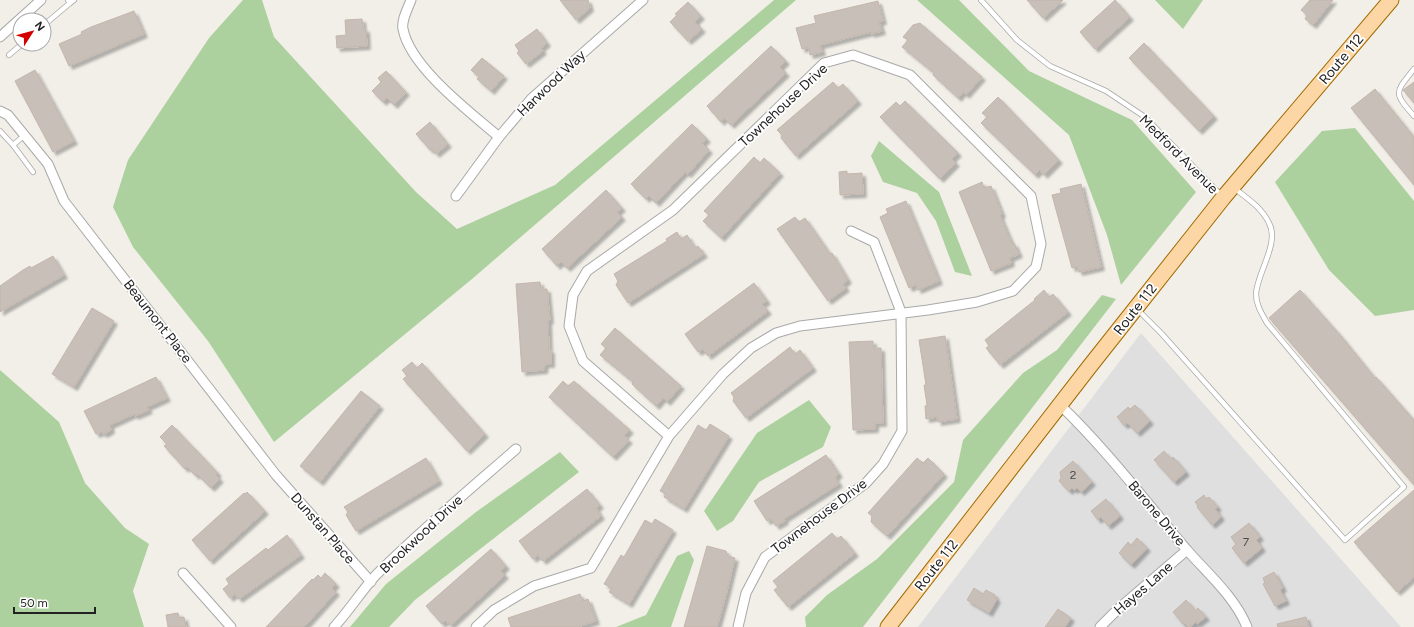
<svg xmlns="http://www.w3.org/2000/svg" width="1414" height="627" font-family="Figtree,sans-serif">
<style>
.residential{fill:#e0dfdf}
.forest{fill:#add19e}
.building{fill:#c7bfb8;stroke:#c4b6ab;filter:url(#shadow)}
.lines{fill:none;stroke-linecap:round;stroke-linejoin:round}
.lane-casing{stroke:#a9a9a9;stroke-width:6}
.street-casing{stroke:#a9a9a9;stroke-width:11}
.primary-casing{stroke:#a06b00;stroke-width:17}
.lane{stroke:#fff;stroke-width:4.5}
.street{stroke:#fff;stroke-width:9}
.primary{stroke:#fcd6a4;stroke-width:15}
.labels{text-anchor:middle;stroke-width:3.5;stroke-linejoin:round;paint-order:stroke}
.number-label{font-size:12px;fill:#4b4948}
.street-label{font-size:14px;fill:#222;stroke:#fff}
</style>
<defs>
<filter id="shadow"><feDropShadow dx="3.5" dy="3.5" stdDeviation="1" flood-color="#0004"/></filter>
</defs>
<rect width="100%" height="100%" fill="#f2efe9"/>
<!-- residential -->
<polygon class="residential" points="1141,333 1401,627 918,627"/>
<!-- forest -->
<g class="forest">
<polygon points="243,0 262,0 274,37 416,192 457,229 555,185 774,0 796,0 472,279 274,442 208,341 133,247 113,207 128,160 209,38"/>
<polygon points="917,0 959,0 1029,71 1132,120 1196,192 1121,285 1107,235 1069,135"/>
<polygon points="1155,0 1203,0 1183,29"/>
<polygon points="1355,128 1414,201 1414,310 1375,316 1329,270 1275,182 1322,131"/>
<polygon points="879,141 939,192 972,276 955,272 936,221 917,193 883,182 871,156"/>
<polygon points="1102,295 1116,299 863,627 806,627 805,617 827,595 877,559 954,482 963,440 1023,373 1057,350"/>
<polygon points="0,370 59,422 85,483 125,528 149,544 133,591 144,627 0,627"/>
<polygon points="809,400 831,427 823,447 759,482 733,521 717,531 704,511 757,433"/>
<polygon points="560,452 579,472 415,600 389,627 350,627 386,584 476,512"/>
<polygon points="689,551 694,560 671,627 616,627 646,615 677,556"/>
</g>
<!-- building -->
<g class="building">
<polygon points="560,0 588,0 590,8 576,20"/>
<polygon points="1027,0 1063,0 1043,18"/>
<polygon points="1115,0 1130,17 1095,49 1080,32"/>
<polygon points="1310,0 1333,0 1313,25 1305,19 1307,15 1301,10"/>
<polygon points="878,1 883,21 879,22 882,31 871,34 871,32 820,45 822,52 810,55 808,47 802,49 796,28 816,23 814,16"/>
<polygon points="688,2 701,16 695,22 702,29 688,41 670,22 677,15 675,14"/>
<polygon points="134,11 144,34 69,66 59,44 82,34 81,32 91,27"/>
<polygon points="362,19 363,29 366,29 367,46 337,48 336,36 346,35 345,20"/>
<polygon points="920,23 982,77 966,95 963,92 958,98 933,75 934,73 902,47 908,40 903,37 913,25"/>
<polygon points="537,29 547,43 541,48 543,51 526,64 517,53 519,51 515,45"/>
<polygon points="1144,43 1214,116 1199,131 1129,58"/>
<polygon points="771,46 786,61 780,67 786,73 731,125 724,118 721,122 707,106"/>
<polygon points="482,58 504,76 491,91 477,79 479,77 471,70"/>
<polygon points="35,70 74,141 53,152 15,81"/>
<polygon points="386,71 406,92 394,105 387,98 383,102 372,91 381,82 378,78"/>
<polygon points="833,82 838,88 843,84 858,101 796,156 781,138 782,135 777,130"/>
<polygon points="1414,82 1414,103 1403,90"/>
<polygon points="1375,89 1414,137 1414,185 1351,108"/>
<polygon points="998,97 1059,160 1044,175 1040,170 1035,175 981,123 987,117 982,113"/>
<polygon points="905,101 958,153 952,159 956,163 940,179 880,117 896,102 900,106"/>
<polygon points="430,122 448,144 436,154 432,149 430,150 416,134"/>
<polygon points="692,124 707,139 702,143 709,150 688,174 685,172 656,203 649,196 646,199 631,184"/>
<polygon points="754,157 760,163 764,158 780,173 721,238 703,221 709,215 704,211"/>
<polygon points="847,171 847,174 862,173 863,194 840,195 839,172"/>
<polygon points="982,182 984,188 991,186 1002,214 1000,216 1012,244 1014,243 1019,254 1010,258 1011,263 991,271 959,192"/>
<polygon points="1081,184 1101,267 1079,272 1077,267 1072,268 1052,195 1061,193 1060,189"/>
<polygon points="606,190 622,208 617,212 622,217 567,268 561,262 557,266 542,249"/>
<polygon points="906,201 939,281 918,290 916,285 909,288 880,217 888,213 886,209"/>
<polygon points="795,217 799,222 805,218 830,254 832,253 848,280 843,284 846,288 828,301 777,229"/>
<polygon points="677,232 681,239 687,235 695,248 698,246 704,254 628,303 616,285 618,281 614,274 667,241 666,239"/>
<polygon points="53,256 64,275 0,312 0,286 23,270 30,266 31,268"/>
<polygon points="540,282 541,289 547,289 550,320 548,321 549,350 551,350 551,364 545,364 544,370 522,372 516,284"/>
<polygon points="754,283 767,301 762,304 768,311 708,356 703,349 698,352 685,334"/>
<polygon points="1044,290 1049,297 1053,294 1068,312 1000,365 986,348 989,346 985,340 1035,300 1034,299"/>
<polygon points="1300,290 1341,336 1375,378 1376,377 1414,420 1414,485 1269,318"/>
<polygon points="92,308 114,321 74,387 52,374"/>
<polygon points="615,328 681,386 667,402 663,398 656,406 632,384 633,382 600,355 606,348 601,344"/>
<polygon points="945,336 957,419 938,422 937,417 926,419 925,406 927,405 924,385 926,385 919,340"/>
<polygon points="873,341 873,348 881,348 883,423 875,423 875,429 853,430 849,342"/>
<polygon points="790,347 795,354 800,350 813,368 746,418 733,401 734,397 731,393"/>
<polygon points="412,362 417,368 422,363 485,434 467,451 403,379 407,376 402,370"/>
<polygon points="156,377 167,398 147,407 149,410 135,416 134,414 110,425 111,430 104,434 101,432 96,434 84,411"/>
<polygon points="563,381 568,386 574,381 630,430 624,436 629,440 613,457 549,397"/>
<polygon points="361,391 380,406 320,482 300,466"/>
<polygon points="1135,405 1150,421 1137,433 1128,423 1124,425 1117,417 1128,407 1130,409"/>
<polygon points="710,424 729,436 684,509 664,497 666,494 660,491 698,425 706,430"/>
<polygon points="172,425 218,473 216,475 220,479 211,488 197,474 196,476 187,467 185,469 164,446 167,444 160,437"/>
<polygon points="1164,451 1171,459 1173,457 1186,472 1174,482 1154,460"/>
<polygon points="826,455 839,474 835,477 839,484 784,519 785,521 776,526 771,519 767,521 754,501"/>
<polygon points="426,458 439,481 356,531 346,515 348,512 344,507"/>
<polygon points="917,458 923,463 928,458 944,474 887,536 871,522 872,516 868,513"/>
<polygon points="1073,461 1092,482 1081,492 1077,488 1074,490 1072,488 1069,491 1059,481 1061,478 1060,472"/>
<polygon points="587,489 600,505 596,508 601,516 543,561 538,555 533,559 519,541"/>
<polygon points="1414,490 1414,577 1397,592 1354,542"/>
<polygon points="247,492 265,511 210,561 192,540 244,493 245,494"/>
<polygon points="1204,495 1206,499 1209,497 1218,507 1215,509 1221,517 1212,525 1197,507 1198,506 1195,502"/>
<polygon points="1106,499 1120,516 1108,526 1101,517 1098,520 1091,511"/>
<polygon points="655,519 673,530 629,604 609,592 612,588 604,584 621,555 624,557 645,520 652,524"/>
<polygon points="1249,523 1260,537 1256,540 1262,548 1244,563 1232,548 1236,544 1231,537"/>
<polygon points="832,533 837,539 841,536 855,553 788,607 774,590 778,587 773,581"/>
<polygon points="287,535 301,555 239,599 235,594 230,598 223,589 229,584 226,579 266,548 268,550"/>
<polygon points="1137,538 1147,548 1131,565 1119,553 1128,542 1131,545"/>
<polygon points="707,546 726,551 728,556 735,558 727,591 717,627 684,627"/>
<polygon points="491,549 506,566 501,571 505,575 451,625 445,621 442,624 426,606"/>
<polygon points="1274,572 1283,588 1280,590 1286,601 1275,606 1263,584 1265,583 1263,578"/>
<polygon points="325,573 336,584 332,588 336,592 304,627 266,627 312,579 313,580 318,575 321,578"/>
<polygon points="974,588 983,594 986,590 995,595 995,598 997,599 989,613 967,600"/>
<polygon points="580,594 583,601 588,599 596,621 578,627 511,627 508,618"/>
<polygon points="1186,600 1196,611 1198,608 1206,617 1197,624 1196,622 1190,627 1188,627 1184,623 1183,624 1173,612"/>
<polygon points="1058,609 1071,618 1065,627 1045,627"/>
<polygon points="178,613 179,618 184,617 186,627 168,627 166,615"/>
<polygon points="1306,617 1309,627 1278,627 1277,624"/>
</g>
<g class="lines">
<defs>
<g id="lane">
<polyline points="68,0 70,3 74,0"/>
<polyline points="981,0 1017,40 1050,66 1106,91 1145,117 1222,196"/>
<polyline points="44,25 70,3"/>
<polyline points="9,55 22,44"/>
<path d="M1414,69c-19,24 -21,23 0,47"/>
<polyline points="0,131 13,145 25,135"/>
<polyline points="13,145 33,172"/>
<path d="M1137,309l25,25 183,206 59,-53 -137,-164c-5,-9 -11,-18 -11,-29 1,-21 24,-51 13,-71 -7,-15 -22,-25 -35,-35"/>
</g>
<g id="street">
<path d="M411,0c-3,8 -10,21 -8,29 7,38 67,83 96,108"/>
<polyline points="0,37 41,0"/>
<polyline points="0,111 8,115 48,164 64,201 276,475 371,582"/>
<polyline points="456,196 499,137 532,98 643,0"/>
<path d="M1060,405c47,45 85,96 127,145 21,24 48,47 60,77"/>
<polyline points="183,573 231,627"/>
<path d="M334,627c15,-16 28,-37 42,-52 44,-44 93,-85 140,-126"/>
<polyline points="476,627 494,610 534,586 591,568 669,436 583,361 569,326 573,295 587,271 673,210 824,63 853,55 910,75 1031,196 1041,244 1036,267 1013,291 977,302 928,310 800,326 776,333 751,348 723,374 669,436"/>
<polyline points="738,627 746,593 765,557 866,483 883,464 902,431 901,312 874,242 851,231"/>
<polyline points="1100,627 1117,610 1187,550"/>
</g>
<polyline id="primary" points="888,627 1090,366 1223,198 1391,0"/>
</defs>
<!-- lane casing -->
<use href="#lane" class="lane-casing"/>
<!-- street casing -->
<use href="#street" class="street-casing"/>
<!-- primary casing -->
<use href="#primary" class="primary-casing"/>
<!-- lane -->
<use href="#lane" class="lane"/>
<!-- street -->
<use href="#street" class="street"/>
<!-- primary -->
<use href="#primary" class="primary"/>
</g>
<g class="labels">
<!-- number labels -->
<g class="number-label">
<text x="1073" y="479">2</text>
<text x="1246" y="546">7</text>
</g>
<!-- street labels -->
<g class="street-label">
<text transform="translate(1341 59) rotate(-50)" y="5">Route 112</text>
<text transform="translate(551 83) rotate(-44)" y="5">Harwood Way</text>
<text transform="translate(783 105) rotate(-43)" y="5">Townehouse Drive</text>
<text transform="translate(1179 154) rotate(45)" y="5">Medford Avenue</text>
<text transform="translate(1135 309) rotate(-52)" y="5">Route 112</text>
<text transform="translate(158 321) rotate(52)" y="5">Beaumont Place</text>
<text transform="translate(1157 513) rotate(50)" y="5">Barone Drive</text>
<text transform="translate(819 516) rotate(-37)" y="5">Townehouse Drive</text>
<text transform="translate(323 528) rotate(49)" y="5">Dunstan Place</text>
<text transform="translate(421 534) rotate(-43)" y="5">Brookwood Drive</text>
<text transform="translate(936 565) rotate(-52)" y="5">Route 112</text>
<text transform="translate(1143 588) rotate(-41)" y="5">Hayes Lane</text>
</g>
</g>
<!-- north arrow -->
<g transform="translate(32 32) rotate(54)"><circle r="19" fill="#ffffff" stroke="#a7a7a7"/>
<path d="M0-3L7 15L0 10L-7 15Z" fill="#d40000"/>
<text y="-6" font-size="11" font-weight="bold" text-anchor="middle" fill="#222222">N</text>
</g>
<!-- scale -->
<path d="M14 607v6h81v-6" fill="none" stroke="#222222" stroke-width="2"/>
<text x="20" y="607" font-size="12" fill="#222222" stroke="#ffffff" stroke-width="3" paint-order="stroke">50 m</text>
</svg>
